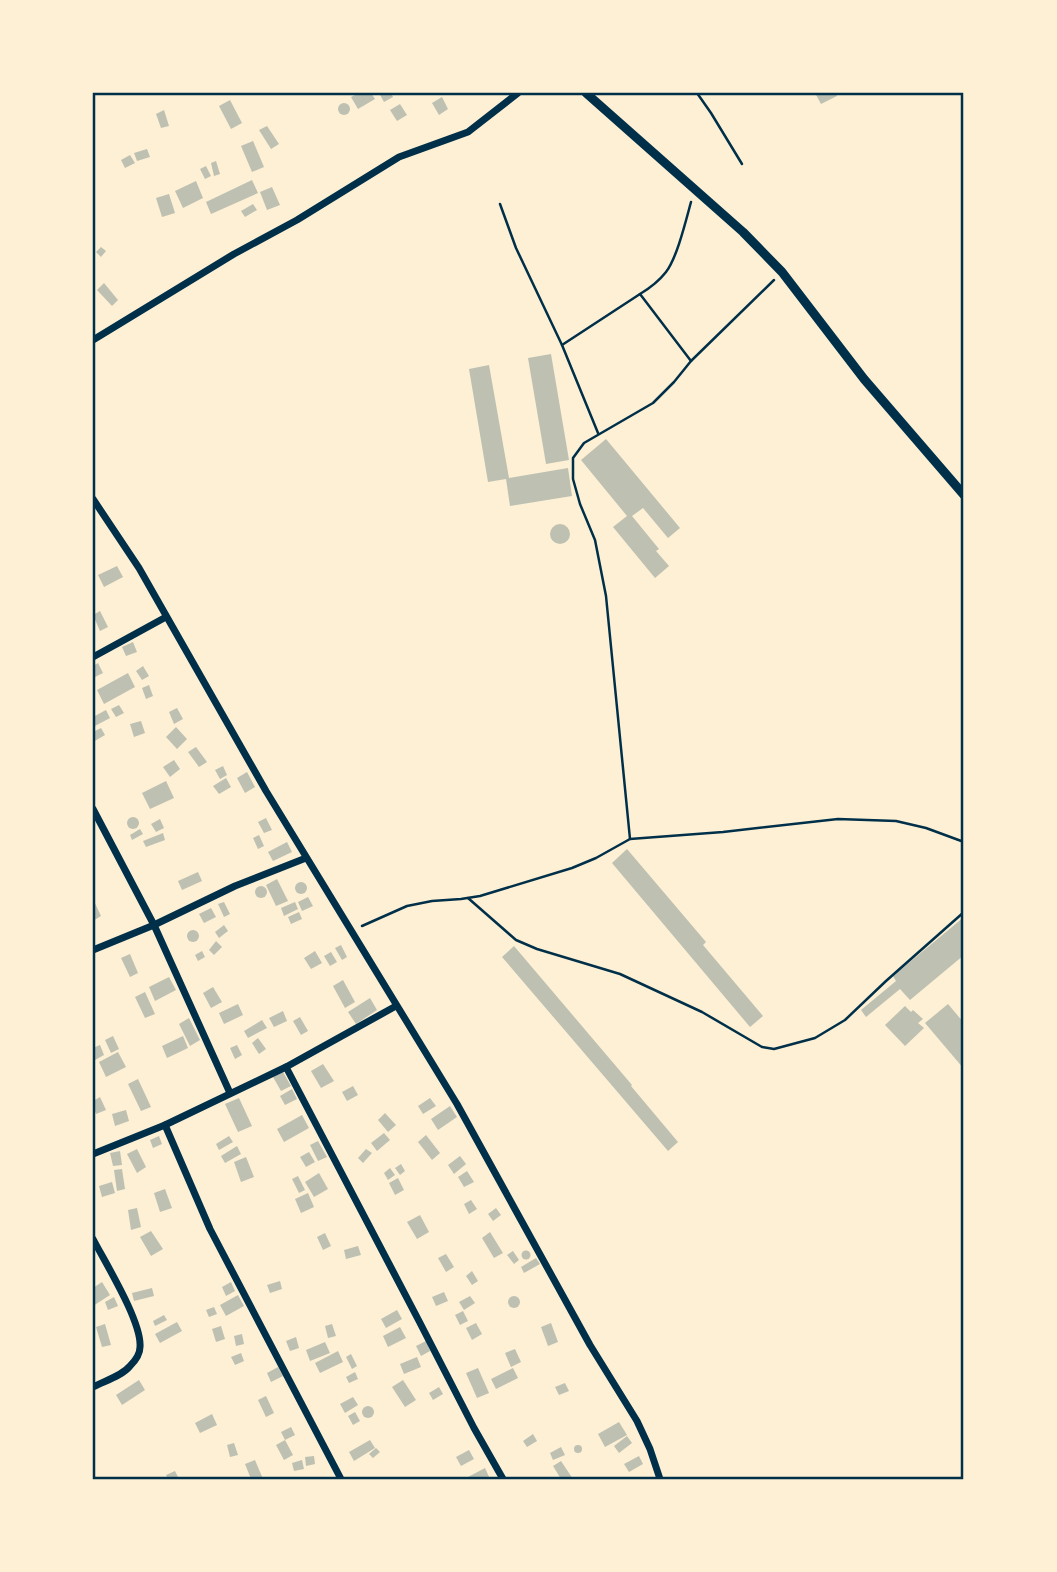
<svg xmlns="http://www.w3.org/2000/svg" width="1057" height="1572" font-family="Jost,sans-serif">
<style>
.building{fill:#bec0b2}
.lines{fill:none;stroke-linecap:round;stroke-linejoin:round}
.path{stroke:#003049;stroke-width:2.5}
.minor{stroke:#003049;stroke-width:7}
.tertiary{stroke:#003049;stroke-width:9}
.neatline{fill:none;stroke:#003049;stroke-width:2.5}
</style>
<rect width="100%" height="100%" fill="#fdf0d5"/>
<!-- building -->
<g class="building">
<polygon points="359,93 371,93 375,99 358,109 351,97"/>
<polygon points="379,93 391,93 393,97 384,102"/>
<polygon points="815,93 836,93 837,96 821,104"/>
<polygon points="442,97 448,109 439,115 432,103"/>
<polygon points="230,100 242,123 231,129 219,106"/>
<circle cx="344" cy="109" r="6"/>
<polygon points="400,104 407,115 397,121 390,110"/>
<polygon points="164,110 169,126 161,128 156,114"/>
<polygon points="267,126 279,144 271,149 259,130"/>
<polygon points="253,141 264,167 252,172 241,146"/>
<polygon points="147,149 150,157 137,161 134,153"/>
<polygon points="130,155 135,163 125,168 121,160"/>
<polygon points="216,161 220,174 214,176 211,163"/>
<polygon points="206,166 211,176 205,179 200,169"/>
<polygon points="252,180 258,193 211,214 206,202"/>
<polygon points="196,181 203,198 183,208 175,191"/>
<polygon points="272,187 280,205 267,210 260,192"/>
<polygon points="169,194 175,213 162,217 156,198"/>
<polygon points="253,204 257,210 245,217 241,211"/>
<polygon points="101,247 106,251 101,257 96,252"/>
<polygon points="104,283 118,300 112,306 97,290"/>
<polygon points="551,354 569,460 546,464 528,358"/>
<polygon points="489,365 509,478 568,468 572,496 510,506 506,479 488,482 469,369"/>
<polygon points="606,439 680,528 668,538 643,508 632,516 659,549 656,551 669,566 655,578 613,527 627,516 581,460"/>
<circle cx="560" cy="534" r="10"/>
<polygon points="117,566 123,577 104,587 98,575"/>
<polygon points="100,611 108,627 100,631 93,615"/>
<polygon points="133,642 137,652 126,656 122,647"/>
<polygon points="98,663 103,673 95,677 93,673 93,666"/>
<polygon points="143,666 149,676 142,680 136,671"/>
<polygon points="128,673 135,687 104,704 97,690"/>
<polygon points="149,685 153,696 146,699 142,688"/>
<polygon points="119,705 124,713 116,717 111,709"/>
<polygon points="177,708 183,719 174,724 169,712"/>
<polygon points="106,710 110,718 93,727 93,717"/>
<polygon points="141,721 145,733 134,737 130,724"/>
<polygon points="176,727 187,739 177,749 166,737"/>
<polygon points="101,728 105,735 93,742 93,732"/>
<polygon points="196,747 207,762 199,767 188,752"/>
<polygon points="174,760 180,769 170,777 163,767"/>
<polygon points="223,766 227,775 220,779 215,770"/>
<polygon points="247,772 255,787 245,793 237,778"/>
<polygon points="226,778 231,787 219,794 213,786"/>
<polygon points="166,781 174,798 150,809 142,793"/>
<circle cx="133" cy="823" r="6"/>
<polygon points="266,818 272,830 264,833 258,822"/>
<polygon points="160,819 164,828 156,832 151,824"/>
<polygon points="140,829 143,834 132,840 130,835"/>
<polygon points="163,833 165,840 146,847 143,841"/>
<polygon points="259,835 264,846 258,849 253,838"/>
<polygon points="287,842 292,852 273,861 268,852"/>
<polygon points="627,849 706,942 703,945 763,1016 750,1027 612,863"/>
<polygon points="198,872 202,881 182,890 178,881"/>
<polygon points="277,879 288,901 276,906 266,885"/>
<circle cx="301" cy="888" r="6"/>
<circle cx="261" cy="892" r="6"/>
<polygon points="308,897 313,906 302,911 298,902"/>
<polygon points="93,899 101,916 93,921"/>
<polygon points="224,902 230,914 224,917 218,904"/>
<polygon points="295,902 298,909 284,916 281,908"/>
<polygon points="211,908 216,917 204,923 199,914"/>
<polygon points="299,912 302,919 291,924 288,917"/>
<polygon points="964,917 964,955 910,1000 900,989 866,1017 861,1010 896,981 893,976"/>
<polygon points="224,925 228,931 219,938 215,932"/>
<circle cx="193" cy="936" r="6"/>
<polygon points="216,941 222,947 214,955 209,950"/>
<polygon points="341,945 347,957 342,960 335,948"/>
<polygon points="514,946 632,1085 631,1086 678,1142 668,1151 502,957"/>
<polygon points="202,951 205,957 198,961 195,955"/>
<polygon points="315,951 322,963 311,969 304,958"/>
<polygon points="331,952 337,962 330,966 324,956"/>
<polygon points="130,954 138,973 130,977 121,958"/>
<polygon points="169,977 176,990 155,1001 149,987"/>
<polygon points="343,980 355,1002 345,1008 333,986"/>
<polygon points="213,987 222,1002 211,1008 203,993"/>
<polygon points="145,992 155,1014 145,1018 135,997"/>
<polygon points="370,998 377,1010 356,1024 348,1012"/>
<polygon points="238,1004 243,1015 224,1024 219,1013"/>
<polygon points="948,1004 964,1023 964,1069 925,1023"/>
<polygon points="905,1006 911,1012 913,1010 923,1019 918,1023 924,1028 905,1046 885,1025"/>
<polygon points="283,1011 287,1021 274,1027 269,1018"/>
<polygon points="300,1017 308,1031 301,1035 293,1021"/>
<polygon points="189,1018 200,1040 190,1046 179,1024"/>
<polygon points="262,1020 267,1028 248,1038 244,1031"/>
<polygon points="113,1036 119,1049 111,1053 105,1040"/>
<polygon points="183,1036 188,1048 167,1058 162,1046"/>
<polygon points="258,1038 266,1049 259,1054 252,1043"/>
<polygon points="100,1045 104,1055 95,1060 93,1056 93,1048"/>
<polygon points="237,1045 242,1055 235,1059 230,1048"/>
<polygon points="118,1052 126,1067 106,1077 99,1062"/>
<polygon points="323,1064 334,1081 321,1088 311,1071"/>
<polygon points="283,1072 291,1086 281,1091 273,1077"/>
<polygon points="138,1079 151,1107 141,1111 128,1084"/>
<polygon points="353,1086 358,1095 347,1101 342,1092"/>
<polygon points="292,1089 297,1099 285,1105 280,1096"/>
<polygon points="100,1097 106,1110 96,1114 93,1105 93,1101"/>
<polygon points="239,1098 252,1126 238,1132 225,1104"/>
<polygon points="430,1098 436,1106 423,1114 418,1106"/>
<polygon points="450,1106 457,1117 438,1130 431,1119"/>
<polygon points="126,1110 129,1121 115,1126 112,1114"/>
<polygon points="385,1113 396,1125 388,1132 378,1120"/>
<polygon points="302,1115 309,1128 284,1142 277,1129"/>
<polygon points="384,1133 390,1140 377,1151 371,1143"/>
<polygon points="426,1135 440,1153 432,1160 418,1142"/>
<polygon points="159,1136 162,1144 153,1148 150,1140"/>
<polygon points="229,1136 233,1142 219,1150 216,1144"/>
<polygon points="318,1141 327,1157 318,1161 310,1145"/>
<polygon points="237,1146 241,1154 225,1163 221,1156"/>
<polygon points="137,1149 146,1167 137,1173 127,1154"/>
<polygon points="366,1149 372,1153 363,1163 358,1158"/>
<polygon points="120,1151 122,1165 113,1166 110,1153"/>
<polygon points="309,1152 315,1162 306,1167 300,1157"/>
<polygon points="460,1156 466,1164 454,1174 448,1165"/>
<polygon points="246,1157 254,1177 241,1182 234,1162"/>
<polygon points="401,1164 405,1171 400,1175 395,1168"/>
<polygon points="390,1168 395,1175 388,1180 384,1173"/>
<polygon points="122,1169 125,1189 117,1191 114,1170"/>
<polygon points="467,1171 474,1182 464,1187 458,1177"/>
<polygon points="319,1173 328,1189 314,1197 305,1182"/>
<polygon points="298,1176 305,1190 299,1193 292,1179"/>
<polygon points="398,1178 404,1190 395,1195 389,1183"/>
<polygon points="112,1182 115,1193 102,1197 99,1186"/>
<polygon points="165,1189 172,1208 160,1212 154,1193"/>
<polygon points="308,1193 314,1207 301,1213 295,1199"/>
<polygon points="471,1200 477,1209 469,1214 464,1204"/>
<polygon points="137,1208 141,1227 131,1230 128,1210"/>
<polygon points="496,1208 501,1215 493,1221 488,1214"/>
<polygon points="420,1215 429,1232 417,1239 407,1222"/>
<polygon points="151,1231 163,1249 151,1256 140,1237"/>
<polygon points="490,1232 503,1253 494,1258 482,1238"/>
<polygon points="325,1233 331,1246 323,1250 317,1237"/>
<polygon points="358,1246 361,1255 346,1259 344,1250"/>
<circle cx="526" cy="1255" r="4.5"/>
<polygon points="513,1251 519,1260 514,1264 507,1255"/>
<polygon points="446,1254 454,1267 446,1272 438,1258"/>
<polygon points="536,1258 540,1264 524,1273 521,1267"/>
<polygon points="472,1271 478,1281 472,1285 466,1276"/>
<polygon points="280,1281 282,1289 270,1293 267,1285"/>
<polygon points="102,1282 110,1295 93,1306 93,1288"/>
<polygon points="231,1282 235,1291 226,1296 222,1287"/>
<polygon points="152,1288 154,1296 134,1301 132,1293"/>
<polygon points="444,1292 448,1301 436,1306 432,1297"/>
<polygon points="238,1295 244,1306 226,1316 220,1305"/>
<circle cx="514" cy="1302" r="6"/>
<polygon points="470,1296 475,1303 464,1310 459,1302"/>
<polygon points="114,1297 118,1306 108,1310 105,1302"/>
<polygon points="214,1307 217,1314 209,1317 206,1310"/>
<polygon points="397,1310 402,1319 386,1328 381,1319"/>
<polygon points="463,1311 468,1321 460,1325 455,1315"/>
<polygon points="164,1315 167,1320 155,1326 153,1321"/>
<polygon points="177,1322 182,1331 160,1343 155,1334"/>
<polygon points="476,1323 482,1334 472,1340 466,1328"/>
<polygon points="551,1323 558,1342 548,1346 541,1327"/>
<polygon points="105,1324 111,1345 102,1347 96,1327"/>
<polygon points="332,1324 336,1336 328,1338 325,1326"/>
<polygon points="221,1326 225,1339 216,1342 212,1329"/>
<polygon points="400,1327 406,1338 388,1347 383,1336"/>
<polygon points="242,1334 244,1344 236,1346 234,1336"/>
<polygon points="296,1337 299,1348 290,1351 286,1341"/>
<polygon points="426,1341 430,1351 421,1356 416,1346"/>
<polygon points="325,1342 330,1353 310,1361 306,1350"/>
<polygon points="515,1349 521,1362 511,1367 505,1353"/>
<polygon points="338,1351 343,1362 320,1373 315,1363"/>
<polygon points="241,1353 244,1361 235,1365 231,1357"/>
<polygon points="351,1354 357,1366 352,1369 346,1357"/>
<polygon points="417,1357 421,1367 404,1374 400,1364"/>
<polygon points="278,1367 283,1376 271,1382 267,1373"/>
<polygon points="478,1368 489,1393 477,1398 466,1373"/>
<polygon points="513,1368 518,1378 496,1389 491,1379"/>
<polygon points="355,1372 358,1379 349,1383 346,1377"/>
<polygon points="139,1380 145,1390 122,1405 116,1395"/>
<polygon points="403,1380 416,1400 405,1407 392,1387"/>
<polygon points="565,1383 569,1391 559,1395 555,1387"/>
<polygon points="439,1387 443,1394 433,1400 429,1393"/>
<polygon points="266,1396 274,1413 266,1417 258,1400"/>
<polygon points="353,1397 358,1405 345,1413 340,1404"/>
<circle cx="368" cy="1412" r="6"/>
<polygon points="355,1412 360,1421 353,1425 348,1416"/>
<polygon points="212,1414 217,1425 200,1433 195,1423"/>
<polygon points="619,1422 627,1435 605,1447 598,1434"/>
<polygon points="291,1427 295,1435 285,1440 293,1455 284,1460 276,1445 285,1440 281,1432"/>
<polygon points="533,1434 537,1441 527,1447 523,1441"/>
<polygon points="627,1436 632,1443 619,1453 614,1446"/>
<polygon points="370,1440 375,1448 354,1461 349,1452"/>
<polygon points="234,1443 238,1455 230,1457 227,1445"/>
<circle cx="578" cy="1449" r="4"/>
<polygon points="561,1447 565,1455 553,1460 550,1453"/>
<polygon points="376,1448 380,1452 373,1458 369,1454"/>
<polygon points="469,1450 474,1459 461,1466 456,1457"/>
<polygon points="314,1456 315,1464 306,1466 305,1457"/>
<polygon points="639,1456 643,1464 629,1472 624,1464"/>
<polygon points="255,1460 263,1479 251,1479 245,1464"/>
<polygon points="302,1460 304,1469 294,1471 292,1463"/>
<polygon points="561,1461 573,1479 561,1479 553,1466"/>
<polygon points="485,1468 490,1479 469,1479 468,1477"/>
<polygon points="175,1471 179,1479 168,1479 166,1475"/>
</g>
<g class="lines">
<!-- path -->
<g class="path">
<polyline points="697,93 711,113 742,164"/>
<polyline points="500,204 516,248 562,345"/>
<polyline points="774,280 691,361 674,382 653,403 584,443 573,458 573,479 580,504 595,540 606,596 630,839 723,832 838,819 896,821 926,828 964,842"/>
<path d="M640,294c10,-6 19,-13 26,-22 11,-14 20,-52 25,-70"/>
<polyline points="598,433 562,345 640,294 691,361"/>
<polyline points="468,898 516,940 537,949 620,974 702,1012 762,1047 774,1049 815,1038 845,1020 886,981 964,912"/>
<polyline points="362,926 407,906 432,901 461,899 480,896 572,868 596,858 630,839"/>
</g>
<!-- minor -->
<g class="minor">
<polyline points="93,340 234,254 297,220 399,157 468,132 518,93"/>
<polyline points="93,499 139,568 266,791 457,1104 590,1345 637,1421 650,1449 660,1479"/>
<polyline points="93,657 166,617"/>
<polyline points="93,809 154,925 230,1093"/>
<polyline points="93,950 154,925 235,886 306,858"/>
<polyline points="286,1067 419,1321 474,1428 503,1479"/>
<polyline points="165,1125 210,1229 341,1479"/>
<polyline points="93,1154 165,1125 286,1067 396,1006"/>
<path d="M93,1239c13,25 49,83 47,108 0,7 -5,14 -10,19 -8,10 -26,15 -37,21"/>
</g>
<!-- tertiary -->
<polyline class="tertiary" points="586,93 743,232 782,272 864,379 964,495"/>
</g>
<!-- border -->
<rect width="1057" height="1572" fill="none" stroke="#fdf0d5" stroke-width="189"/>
<rect x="94" y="94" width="868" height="1384" class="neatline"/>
</svg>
